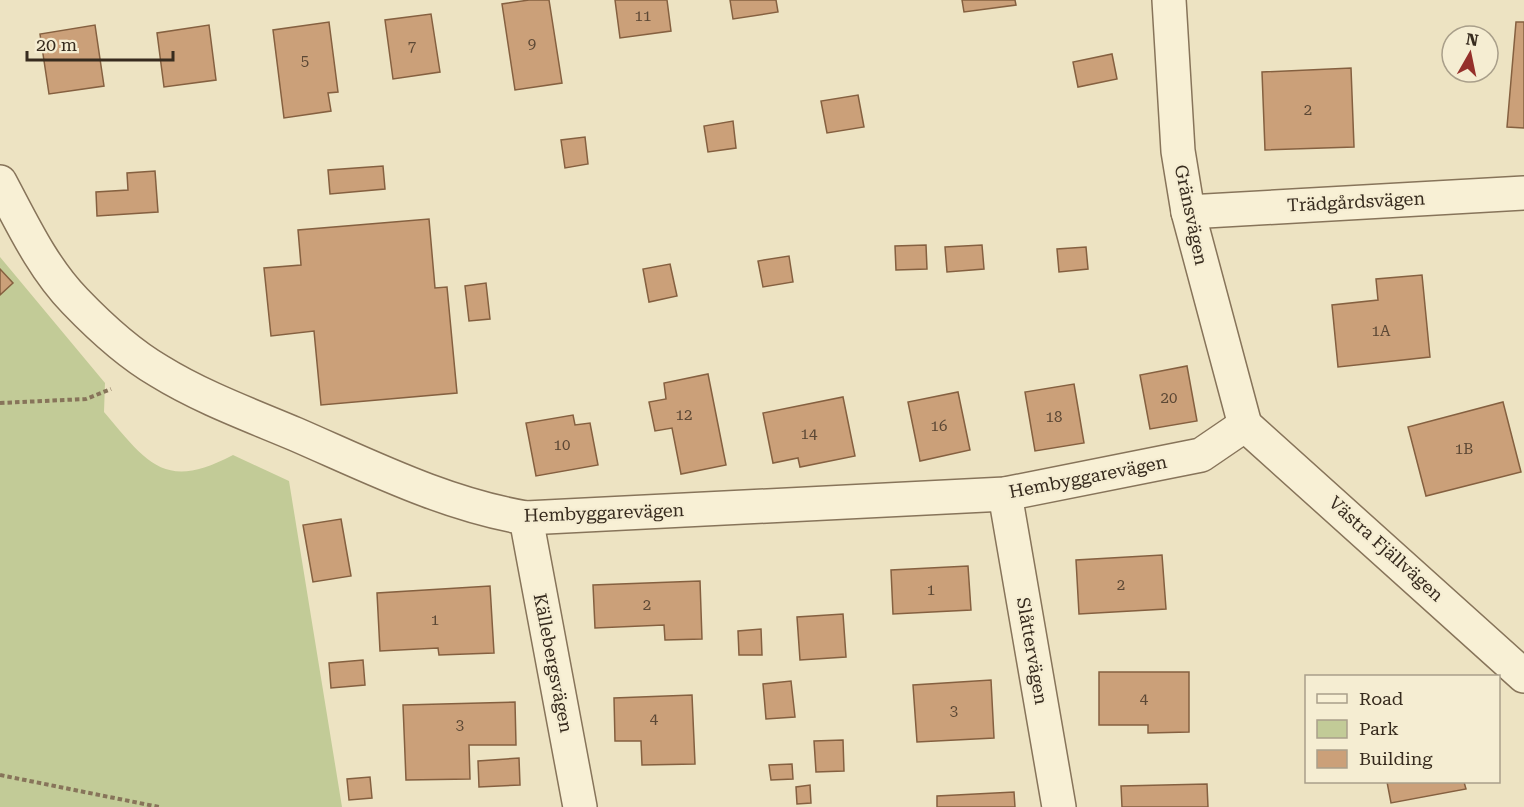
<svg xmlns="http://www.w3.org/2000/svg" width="1524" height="807" font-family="'Roboto Serif',serif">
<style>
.green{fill:#c2cb97}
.building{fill:#cba079;stroke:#856040;stroke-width:1.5}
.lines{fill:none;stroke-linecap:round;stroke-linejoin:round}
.minor-casing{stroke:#87745a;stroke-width:36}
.path{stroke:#87745a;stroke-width:4;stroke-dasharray:4.5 3;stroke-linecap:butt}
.minor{stroke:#f8f0d5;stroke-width:33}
.labels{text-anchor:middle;stroke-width:4.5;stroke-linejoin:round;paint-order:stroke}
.number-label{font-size:15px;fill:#5c4835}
.street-label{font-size:18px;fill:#372b1e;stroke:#f5edd2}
</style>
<rect width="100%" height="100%" fill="#ede3c2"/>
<!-- green -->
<path class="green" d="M0,257l105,126 -1,29c44,52 61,79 129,43l56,26 53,326h-342z"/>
<!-- building -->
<g class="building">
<polygon points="529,0 549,0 562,83 515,90 502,4"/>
<polygon points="615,0 667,0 671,31 620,38"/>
<polygon points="730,0 776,0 778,12 733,19"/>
<polygon points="962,0 1015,0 1016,5 964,12"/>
<polygon points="431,14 440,72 393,79 385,20"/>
<polygon points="329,22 338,92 328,93 331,111 284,118 273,30"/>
<polygon points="1516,22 1524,22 1524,128 1507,127"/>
<polygon points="95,25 104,86 49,94 40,34"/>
<polygon points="209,25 216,80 164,87 157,33"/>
<polygon points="1112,54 1117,79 1078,87 1073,62"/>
<polygon points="1351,68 1354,147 1265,150 1262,72"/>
<polygon points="858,95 864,127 827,133 821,101"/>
<polygon points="733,121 736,148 708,152 704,126"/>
<polygon points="585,137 588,164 565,168 561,140"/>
<polygon points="383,166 385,189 330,194 328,170"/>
<polygon points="155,171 158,212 97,216 96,192 128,190 127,173"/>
<polygon points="429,219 435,288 447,287 457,393 321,405 314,331 271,336 264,268 301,265 298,230"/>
<polygon points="926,245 927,269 896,270 895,246"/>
<polygon points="982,245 984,269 947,272 945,247"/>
<polygon points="1086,247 1088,269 1059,272 1057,249"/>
<polygon points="789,256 793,282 763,287 758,261"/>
<polygon points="670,264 677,296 649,302 643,269"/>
<polygon points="0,269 13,283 0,295"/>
<polygon points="1422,275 1430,357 1338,367 1332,305 1378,300 1376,279"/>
<polygon points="486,283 490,319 469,321 465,286"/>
<polygon points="1187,366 1197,421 1150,429 1140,375"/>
<polygon points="708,374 726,465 681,474 672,428 655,431 649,402 666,399 664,383"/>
<polygon points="1074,384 1084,443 1035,451 1025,392"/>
<polygon points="958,392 970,450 920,461 908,402"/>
<polygon points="843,397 855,456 800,467 798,458 773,463 763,413"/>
<polygon points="1503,402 1521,472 1426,496 1408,427"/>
<polygon points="573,415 575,425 590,423 598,465 536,476 526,423"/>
<polygon points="341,519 351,576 313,582 303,525"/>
<polygon points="1162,555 1166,609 1079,614 1076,560"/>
<polygon points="968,566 971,610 893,614 891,570"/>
<polygon points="700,581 702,639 665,640 664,625 595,628 593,585"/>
<polygon points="490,586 494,653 439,655 438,648 380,651 377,593"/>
<polygon points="843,614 846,657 800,660 797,617"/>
<polygon points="761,629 762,655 739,655 738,631"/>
<polygon points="363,660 365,685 331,688 329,663"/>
<polygon points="1099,672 1189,672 1189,732 1148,733 1148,725 1099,725"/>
<polygon points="991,680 994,738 917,742 913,685"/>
<polygon points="791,681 795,717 766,719 763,684"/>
<polygon points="692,695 695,764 642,765 641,741 615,741 614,698"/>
<polygon points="515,702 516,745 469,745 470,779 406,780 403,705"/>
<polygon points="843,740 844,771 816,772 814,741"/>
<polygon points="519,758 520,785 479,787 478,761"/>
<polygon points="792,764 793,779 771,780 769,765"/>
<polygon points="370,777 372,798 349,800 347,779"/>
<polygon points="1387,782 1464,782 1466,789 1391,803"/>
<polygon points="1207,784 1208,807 1122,807 1121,786"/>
<polygon points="810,785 811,803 797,804 796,787"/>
<polygon points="1014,792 1015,807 937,807 937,796"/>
</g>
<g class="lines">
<defs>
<g id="minor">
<polyline points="1169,0 1178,151 1188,212 1245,425"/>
<path d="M0,182c22,41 42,85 75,119 25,26 53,52 84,70 42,26 91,44 136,63 76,33 149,70 231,84l479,-24 196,-39 44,-30"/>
<polyline points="1188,212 1524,193"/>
<polyline points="1245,425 1524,676"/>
<polyline points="1005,494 1059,807"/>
<polyline points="526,518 580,807"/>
</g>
</defs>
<!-- minor casing -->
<use href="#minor" class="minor-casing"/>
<!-- path -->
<g class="path">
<polyline points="0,403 86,399 111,389"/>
<polyline points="0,775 159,807"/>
</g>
<!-- minor -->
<use href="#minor" class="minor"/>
</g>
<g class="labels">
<!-- number labels -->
<g class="number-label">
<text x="643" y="21">11</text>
<text x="532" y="49">9</text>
<text x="412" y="51">7</text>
<text x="305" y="66">5</text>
<text x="1308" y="115">2</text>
<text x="1381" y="336">1A</text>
<text x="1169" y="403">20</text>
<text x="684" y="420">12</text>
<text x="1054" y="422">18</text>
<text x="939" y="431">16</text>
<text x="809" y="439">14</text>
<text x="562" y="450">10</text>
<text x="1464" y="454">1B</text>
<text x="1121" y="590">2</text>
<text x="931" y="595">1</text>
<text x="647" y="610">2</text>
<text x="435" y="625">1</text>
<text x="1144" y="704">4</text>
<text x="954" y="716">3</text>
<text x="654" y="724">4</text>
<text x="460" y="730">3</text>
</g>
<!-- street labels -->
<g class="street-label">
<text transform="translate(1356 202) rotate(-3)" y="6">Trädgårdsvägen</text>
<text transform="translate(1191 215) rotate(78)" y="6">Gränsvägen</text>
<text transform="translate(1088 477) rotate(-11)" y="6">Hembyggarevägen</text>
<text transform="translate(604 513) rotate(-2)" y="6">Hembyggarevägen</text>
<text transform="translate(1386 549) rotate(42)" y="6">Västra Fjällvägen</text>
<text transform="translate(1032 651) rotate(80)" y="6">Slåttervägen</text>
<text transform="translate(553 663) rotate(79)" y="6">Källebergsvägen</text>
</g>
</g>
<!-- legend -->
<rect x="1305" y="675" width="195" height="108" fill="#f5edd2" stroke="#a99f8a" stroke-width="1.5"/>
<rect x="1317" y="694" width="30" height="9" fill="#f8f0d5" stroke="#a99f8a" stroke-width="1.5"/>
<text x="1359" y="705" font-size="18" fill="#372b1e">Road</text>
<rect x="1317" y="720" width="30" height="18" fill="#c2cb97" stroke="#a99f8a" stroke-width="1.5"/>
<text x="1359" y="735" font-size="18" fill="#372b1e">Park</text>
<rect x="1317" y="750" width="30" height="18" fill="#cba079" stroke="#a99f8a" stroke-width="1.5"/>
<text x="1359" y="765" font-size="18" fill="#372b1e">Building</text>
<!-- north arrow -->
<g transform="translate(1470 54) rotate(9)"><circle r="28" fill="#f5edd2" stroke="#a99f8a" stroke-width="1.5"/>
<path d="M0-4.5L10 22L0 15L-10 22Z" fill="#95302b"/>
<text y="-9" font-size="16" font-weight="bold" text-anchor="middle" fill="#372b1e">N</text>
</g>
<!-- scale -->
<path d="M27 51v9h146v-9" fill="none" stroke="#372b1e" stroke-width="3"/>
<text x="36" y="51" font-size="18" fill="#372b1e" stroke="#f5edd2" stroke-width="4.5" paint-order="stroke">20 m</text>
</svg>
